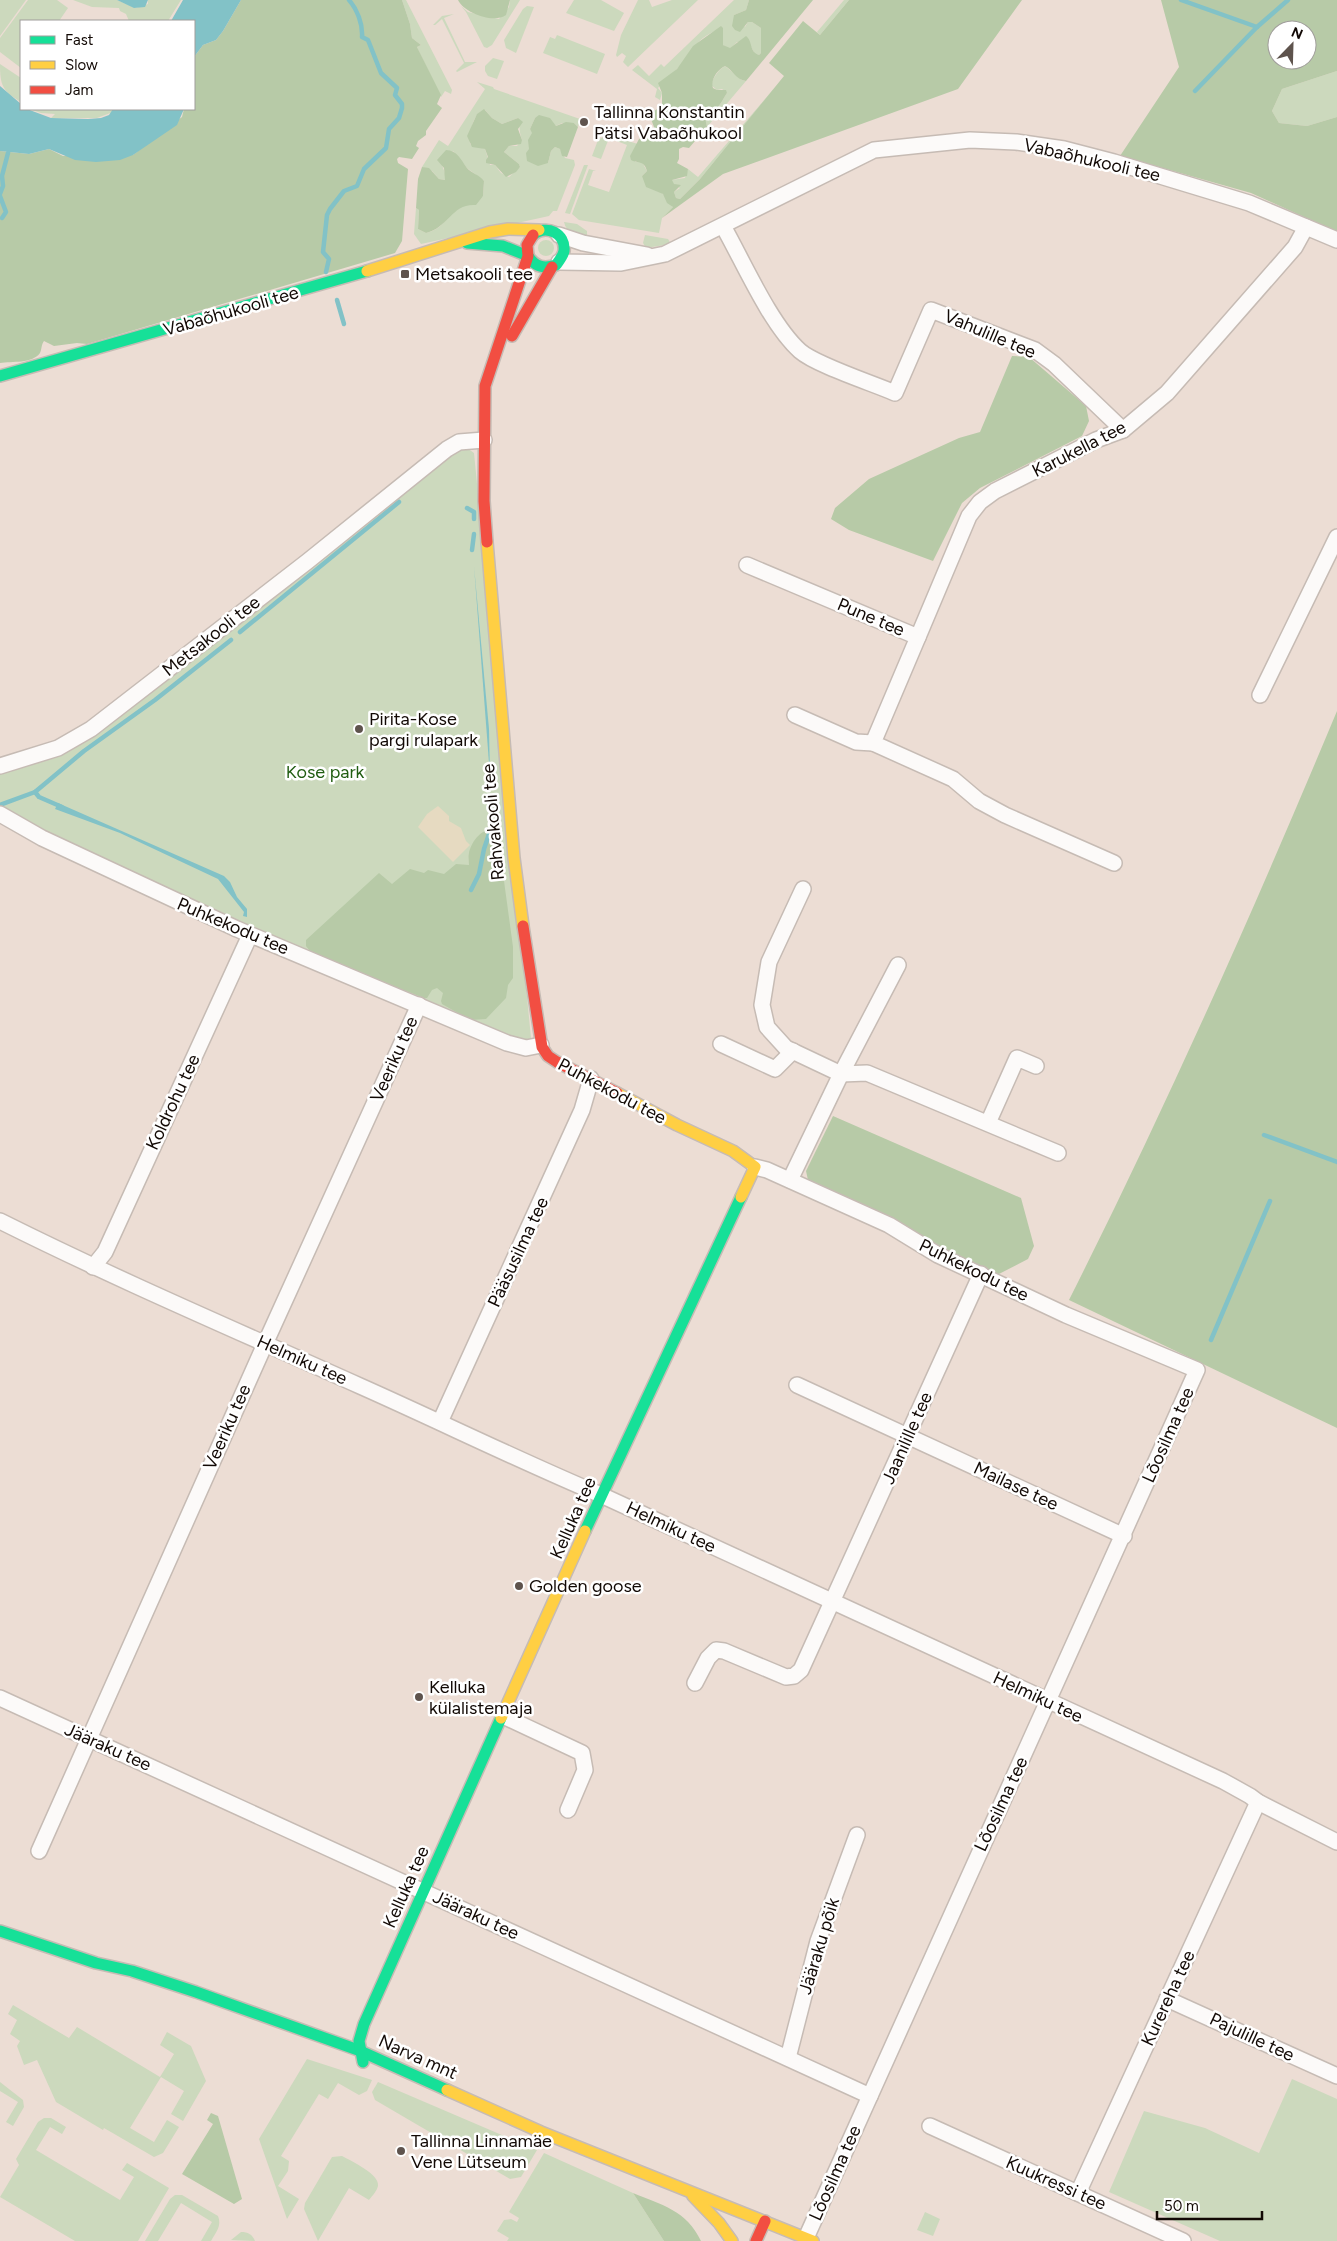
<svg xmlns="http://www.w3.org/2000/svg" width="1337" height="2241" font-family="Figtree,sans-serif">
<style>
.green{fill:#ccd9bd;fill-rule:evenodd}
.forest{fill:#b7caa7;fill-rule:evenodd}
.sand{fill:#e6dac1}
.water{fill:#82c2c7}
.lines{fill:none;stroke-linecap:round;stroke-linejoin:round}
.stream{stroke:#82c2c7;stroke-width:4.5}
.street-casing{stroke:#c6bbb4;stroke-width:18}
.fast-casing{stroke:#c6bbb4;stroke-width:14}
.slow-casing{stroke:#c6bbb4;stroke-width:14}
.jam-casing{stroke:#c6bbb4;stroke-width:14}
.street{stroke:#fcfaf9;stroke-width:15}
.fast{stroke:#16e098;stroke-width:11}
.slow{stroke:#ffcf43;stroke-width:11}
.jam{stroke:#f24e42;stroke-width:11}
.poi-dot{fill:#5e534d;stroke:#fff;stroke-width:2}
.labels{text-anchor:middle;stroke-width:5;stroke-linejoin:round;paint-order:stroke}
.poi-label{font-size:18px;fill:#120905;stroke:#fff;text-anchor:start}
.street-label{font-size:18px;fill:#120905;stroke:#fff}
.park-label{font-size:18px;fill:#215d12;stroke:#fff}
</style>
<rect width="100%" height="100%" fill="#ecddd4"/>
<!-- green -->
<g class="green">
<polygon points="0,0 26,0 0,36"/>
<polygon points="28,0 57,0 68,8 59,21 21,21 21,68 0,52 0,38"/>
<polygon points="73,0 117,0 136,8 148,4 148,0 181,0 168,21 129,21 126,14 120,11 119,8 92,7"/>
<polygon points="402,0 406,0 452,90 451,94 445,91 441,97 417,47 421,45 412,38 410,24"/>
<polygon points="510,0 520,0 492,45 487,48 484,47 466,12 461,6 468,12 499,19 509,7"/>
<polygon points="574,0 601,0 624,13 614,31 566,13"/>
<polygon points="638,0 649,0 652,7 672,0 698,0 628,67 623,62 626,56 622,53 617,57 616,55 621,35"/>
<path d="M734,0h15l-3,10 -12,5 11,12 3,-5h4l9,6v25l-2,2 -4,-1 -6,-11 -12,-1 -7,7 -7,-4v-17c-28,9 -27,21 -45,40 -7,7 -14,13 -20,20l4,5 -2,7 -5,-3 2,-8 -25,-19 6,-5 11,11 12,-12 3,3z"/>
<polygon points="844,0 849,0 820,35 817,32"/>
<polygon points="527,6 534,7 516,53 506,48 504,40 523,9"/>
<polygon points="454,14 444,18 465,62 477,62 457,72 456,71 464,63 442,19 435,25 433,25 442,16"/>
<polygon points="557,35 605,54 597,74 543,53 550,37 555,39"/>
<polygon points="493,58 504,61 497,79 488,76 485,71 485,66"/>
<path d="M0,64l21,14v24c-19,-11 -21,-17 -21,-38z"/>
<path d="M725,66l17,14 4,1 -39,46 -2,-10 3,-4c11,-3 13,-11 19,-20l-5,-4 -5,1 -6,-5c2,-7 8,-16 14,-19z"/>
<polygon points="1337,71 1337,117 1307,126 1279,123 1272,111 1282,89"/>
<path d="M477,82l16,5 1,2 86,30 -2,8 -4,-4h-12l-6,3 -14,-10 -7,2 -5,11 3,4 -2,3 17,27 3,-12 4,-4 5,2 5,9 9,2 1,5 -18,46h-4l-4,5 -128,28 -7,-10 2,-26 3,2 -1,19 8,4c19,-5 18,-15 32,-24 7,-5 17,-8 25,-13l1,-15 -17,-13 -14,-17 -11,14 4,11 -1,4 -6,-1 -7,-8 -10,-4 17,-27 9,6 37,-57zM485,110l7,8 10,6 16,-6c2,8 1,14 4,22l-5,6h-8l-5,6 15,12 1,3 -11,10 -8,-4 -6,-8h-5l-5,-16 -15,-5c0,-11 2,-31 15,-34z"/>
<polygon points="777,85 700,179 680,199 676,198 674,192 680,188 672,183 672,180 685,178 688,169 698,177"/>
<polygon points="29,109 113,109 113,112 97,118 51,118 55,114 41,113"/>
<polygon points="607,135 638,144 635,162 642,162 647,171 642,176 663,194 673,207 662,218 659,233 579,220 572,214 589,169 596,171 593,171 588,185 609,192 627,145 609,138 601,159 592,156 598,140"/>
<polygon points="584,165 588,165 570,214 565,213"/>
<path d="M564,222l13,2 10,7v7c-10,-2 -21,-5 -23,-16z"/>
<polygon points="645,235 668,239 671,244 646,248 643,243"/>
<circle cx="546" cy="248" r="8"/>
<polygon points="467,448 474,453 531,1038 525,1043 240,926 0,810 0,770 49,756 455,450"/>
<polygon points="13,2005 69,2038 77,2027 160,2077 174,2054 160,2045 167,2032 191,2046 206,2081 183,2121 171,2114 184,2091 161,2077 130,2128 154,2142 167,2120 179,2127 163,2153 154,2157 104,2128 103,2130 56,2102 37,2060 24,2065 17,2046 20,2041 10,2034 17,2020 8,2014"/>
<polygon points="307,2059 372,2080 367,2091 359,2095 338,2083 328,2099 319,2094 281,2156 289,2161 288,2171 278,2186 299,2199 287,2219 259,2139"/>
<polygon points="1292,2079 1337,2099 1337,2241 1220,2241 1109,2192 1144,2111 1205,2128 1259,2153"/>
<polygon points="0,2082 23,2100 24,2107 13,2126 6,2122 18,2102 0,2091"/>
<polygon points="378,2082 537,2150 521,2177 510,2179 375,2100 372,2092"/>
<polygon points="44,2118 51,2118 66,2127 62,2134 50,2127 36,2150 120,2200 134,2177 122,2170 127,2163 169,2188 138,2241 75,2241 0,2197 19,2165 16,2159 38,2122"/>
<polygon points="544,2153 633,2193 664,2241 507,2241 509,2238 497,2231 504,2220 511,2219 517,2222 519,2218 509,2212"/>
<path d="M342,2156c9,5 38,18 36,30 -1,5 -6,10 -9,14l-20,-12 -31,53 -14,-32 1,-6 27,-46z"/>
<path d="M175,2195h7l36,21c4,10 -2,16 -7,25h-10l11,-19 -31,-19 -23,38h-13l25,-42z"/>
<polygon points="925,2212 940,2219 933,2236 917,2230"/>
<path d="M241,2232c7,0 11,2 14,9l-24,-1z"/>
</g>
<!-- forest -->
<g class="forest">
<path d="M241,0h161l8,24 2,14 9,7 -4,2 24,48 -4,9 5,4 -16,23v4l-8,6 -2,5 3,2 -7,11 -13,-2 -2,2 1,4 10,6 -6,72 -7,12 -308,91 -10,-1 -23,3 -10,-5c-3,4 -2,8 -4,12 -8,11 -28,8 -40,10v-212l29,3 20,-5 14,7 70,-1 49,-38 2,-8h10v-52l9,-12 13,-5 7,-9z"/>
<path d="M458,0h52l-4,15c-12,9 -42,-2 -48,-15z"/>
<path d="M749,0h64l-67,81c-11,-2 -13,-11 -21,-15 -7,3 -15,14 -12,22l4,2h9l1,3c-6,9 -8,17 -19,20l-3,4 2,10 -18,21 -6,-1 -4,2v10l-2,4 11,6 -1,7 -15,4 2,4 7,1 -7,7 2,6 4,1 20,-20 84,-103 -15,-13 34,-42 17,14 29,-35h173l-64,89 -235,85 -61,44 11,-11 -6,-4 -4,-9 -17,-7 -4,-11 5,-5c-3,-11 -8,-7 -16,-11l-1,-4 9,-17 8,-2 6,2 2,-2 -3,-6 2,-4 -3,-8 3,-8 8,-5v-13l-4,-10 19,-14 16,-23 28,-20 2,2v17l7,3 16,-12c7,5 3,16 13,19l2,-2v-25l-9,-6h-4l-8,10 -5,-2 -3,-4 2,-11 12,-5z"/>
<path d="M1161,0h176v71l-55,18 -10,22 7,12 28,3 30,-9v115l-86,-39 -131,-37 59,-89zM1277,30h30v30h-30z"/>
<polygon points="484,109 492,118 502,124 518,118 523,122 518,129 522,140 521,144 509,146 504,152 519,164 520,167 516,172 506,177 495,165 486,163 486,160 488,157 485,149 472,147 467,136 477,114"/>
<polygon points="539,115 550,118 556,126 566,122 574,123 578,127 567,157 562,156 560,149 555,147 551,151 548,163 538,166 527,161 526,153 529,149 528,140 532,133 530,129 535,118"/>
<path d="M446,150c11,0 15,10 21,18 4,5 13,7 17,13l-1,15 -7,9c-24,-2 -27,22 -50,28l-8,-4 1,-19 -3,-2 2,-29 4,-12 7,1 10,11 6,1 -1,-12 -7,-8z"/>
<polygon points="1012,356 1029,357 1086,406 1089,421 1082,436 980,488 962,503 933,561 849,530 831,519 835,508 869,479 959,438 980,432"/>
<path d="M1337,711v717l-268,-128c97,-193 185,-390 268,-589z"/>
<path d="M490,830l11,6c-1,8 -10,30 -6,37 1,3 7,6 9,8l9,66v31l-5,7 -2,13 -20,21 -16,1 -28,-16 -1,-3 2,-8 -6,-5 -5,2 -5,8h-3l-111,-43 -7,-9v-6l73,-67 13,11 18,-15 14,4 4,-3 16,4 12,-10 13,1c0,-4 -1,-8 0,-12 2,-10 11,-23 21,-23z"/>
<polygon points="833,1116 1021,1198 1034,1246 1028,1259 997,1275 944,1251 808,1180 806,1171"/>
<polygon points="211,2113 218,2116 242,2199 234,2204 182,2174 213,2124 207,2120"/>
<path d="M633,2193c29,12 53,17 68,48h-37z"/>
</g>
<!-- sand -->
<polygon class="sand" points="438,806 449,816 449,821 461,828 466,841 470,845 453,862 418,827 427,814"/>
<!-- water -->
<g class="water">
<polygon points="117,0 148,0 145,7 134,8"/>
<polygon points="183,0 241,0 223,31 216,40 203,45 194,57 194,21 171,21"/>
<polygon points="0,86 21,104 21,109 27,109 51,118 88,119 101,118 109,115 113,109 184,109 177,125 133,155 120,160 96,162 75,160 49,149 29,154 0,151"/>
<polygon points="474,566 489,729 490,776"/>
<polygon points="58,803 224,876 230,882 237,897 247,909 247,917 243,916 244,912 218,879 120,833 55,809"/>
</g>
<g class="lines">
<!-- stream -->
<g class="stream">
<polyline points="1181,0 1257,27"/>
<polyline points="1195,91 1257,27 1288,0"/>
<polyline points="0,194 3,186 2,176 8,153"/>
<polyline points="0,196 6,212 2,218"/>
<path d="M326,272l3,-13 -6,-7 4,-37 3,-6 14,-18 13,-5 7,-17 22,-21 3,-19 10,-11 3,-10v-4l-7,-9 2,-7 -16,-15 -13,-33 -6,-3c1,-13 -5,-28 -13,-37"/>
<polyline points="337,300 344,324"/>
<polyline points="467,508 474,512 474,519"/>
<polyline points="472,550 474,534"/>
<polyline points="240,632 399,502"/>
<polyline points="35,792 39,797 62,807"/>
<polyline points="0,805 35,792 84,751 155,700 231,640"/>
<polyline points="471,890 479,874 484,849 492,825"/>
<polyline points="1264,1135 1337,1162"/>
<polyline points="1211,1340 1270,1201"/>
</g>
<defs>
<g id="street">
<path d="M723,226c20,35 47,98 77,125 16,14 72,32 95,42l36,-83 104,40 19,14 69,66"/>
<polyline points="559,235 583,243 647,255"/>
<polyline points="559,262 621,263 665,254 874,150 970,140 1016,142 1064,149 1114,162 1249,203 1337,240"/>
<polyline points="747,565 918,637 873,743 953,779 979,801 1005,815 1114,863"/>
<polyline points="918,637 969,516 980,502 995,491 1096,440 1123,430 1167,393 1295,247 1306,227"/>
<polyline points="1260,695 1337,537"/>
<polyline points="795,715 856,742 873,743"/>
<polyline points="0,766 58,748 91,729 308,561 447,449 459,442 484,440"/>
<polyline points="0,814 42,838 237,929 507,1043 526,1048 541,1045"/>
<polyline points="803,889 769,962 762,1005 767,1027 786,1048 841,1074 867,1073 1058,1153"/>
<polyline points="721,1044 775,1069 793,1051"/>
<polyline points="988,1123 1017,1058 1036,1066"/>
<polyline points="755,1167 767,1170 889,1225 938,1255 1066,1315 1197,1370 806,2238"/>
<polyline points="790,1180 841,1074 898,965"/>
<path d="M0,1221c118,59 240,111 360,165 81,36 160,75 241,109l622,286 27,15 8,6 79,40"/>
<polyline points="93,1267 105,1252 250,935"/>
<polyline points="797,1385 1124,1536"/>
<polyline points="440,1422 582,1110 591,1079"/>
<polyline points="695,1683 708,1658 716,1650 724,1651 786,1677 794,1676 801,1670 981,1274"/>
<polyline points="0,1698 870,2096"/>
<polyline points="503,1716 582,1753 585,1770 568,1810"/>
<polyline points="39,1851 265,1344 419,1005"/>
<polyline points="1167,1999 1337,2076"/>
<polyline points="788,2058 818,1941 857,1835"/>
<polyline points="930,2126 1183,2241"/>
<polyline points="1078,2193 1258,1802"/>
</g>
<g id="fast">
<polyline points="467,243 503,246 528,256"/>
<path d="M528,256c7,11 16,13 28,9 3,-4 7,-9 8,-14 2,-18 -18,-27 -31,-16"/>
<polyline points="0,376 367,271"/>
<polyline points="585,1531 741,1197"/>
<polyline points="0,1931 96,1963 132,1971 196,1992 358,2050 447,2090"/>
<polyline points="363,2062 359,2041 364,2024 501,1718"/>
</g>
<g id="slow">
<polyline points="367,271 490,232 508,229 539,230"/>
<polyline points="487,542 514,858 523,926"/>
<polyline points="617,1093 677,1125 733,1151 755,1167 741,1197"/>
<polyline points="501,1718 585,1531"/>
<polyline points="447,2090 541,2132 813,2241"/>
<polyline points="693,2196 719,2223 732,2241"/>
</g>
<g id="jam">
<polyline points="512,336 552,267"/>
<polyline points="487,542 484,501 485,386 528,256 527,245 533,235"/>
<polyline points="523,926 542,1047 548,1056 557,1062 617,1093"/>
<polyline points="756,2241 765,2221"/>
</g>
</defs>
<!-- street casing -->
<use href="#street" class="street-casing"/>
<!-- fast casing -->
<use href="#fast" class="fast-casing"/>
<!-- slow casing -->
<use href="#slow" class="slow-casing"/>
<!-- jam casing -->
<use href="#jam" class="jam-casing"/>
<!-- street -->
<use href="#street" class="street"/>
<!-- fast -->
<use href="#fast" class="fast"/>
<!-- slow -->
<use href="#slow" class="slow"/>
<!-- jam -->
<use href="#jam" class="jam"/>
</g>
<!-- markers -->
<g class="poi-dot">
<circle cx="584" cy="122" r="5"/>
<rect x="400" y="269" width="10" height="10" rx="2.5"/>
<circle cx="359" cy="729" r="5"/>
<circle cx="519" cy="1586" r="5"/>
<circle cx="419" cy="1697" r="5"/>
<circle cx="401" cy="2151" r="5"/>
</g>
<g class="labels">
<!-- poi labels -->
<g class="poi-label">
<text x="594" y="118">Tallinna Konstantin<tspan x="594" dy="21">Pätsi Vabaõhukool</tspan></text>
<text x="415" y="280">Metsakooli tee</text>
<text x="369" y="725">Pirita-Kose<tspan x="369" dy="21">pargi rulapark</tspan></text>
<text x="529" y="1592">Golden goose</text>
<text x="429" y="1693">Kelluka<tspan x="429" dy="21">külalistemaja</tspan></text>
<text x="411" y="2147">Tallinna Linnamäe<tspan x="411" dy="21">Vene Lütseum</tspan></text>
</g>
<!-- street labels -->
<g class="street-label">
<text transform="translate(1092 160) rotate(13)" y="6">Vabaõhukooli tee</text>
<text transform="translate(231 311) rotate(-16)" y="6">Vabaõhukooli tee</text>
<text transform="translate(990 334) rotate(23)" y="6">Vahulille tee</text>
<text transform="translate(1079 449) rotate(-27)" y="6">Karukella tee</text>
<text transform="translate(871 617) rotate(23)" y="6">Pune tee</text>
<text transform="translate(211 636) rotate(-38)" y="6">Metsakooli tee</text>
<text transform="translate(493 822) rotate(-95)" y="6">Rahvakooli tee</text>
<text transform="translate(233 926) rotate(23)" y="6">Puhkekodu tee</text>
<text transform="translate(394 1059) rotate(-66)" y="6">Veeriku tee</text>
<text transform="translate(612 1091) rotate(28)" y="6">Puhkekodu tee</text>
<text transform="translate(173 1102) rotate(-65)" y="6">Koldrohu tee</text>
<text transform="translate(518 1252) rotate(-65)" y="6">Pääsusilma tee</text>
<text transform="translate(974 1270) rotate(26)" y="6">Puhkekodu tee</text>
<text transform="translate(302 1360) rotate(24)" y="6">Helmiku tee</text>
<text transform="translate(227 1427) rotate(-66)" y="6">Veeriku tee</text>
<text transform="translate(1168 1435) rotate(-66)" y="6">Lõosilma tee</text>
<text transform="translate(907 1438) rotate(-66)" y="6">Jaanilille tee</text>
<text transform="translate(1016 1486) rotate(25)" y="6">Mailase tee</text>
<text transform="translate(573 1518) rotate(-66)" y="6">Kelluka tee</text>
<text transform="translate(671 1527) rotate(25)" y="6">Helmiku tee</text>
<text transform="translate(1038 1697) rotate(25)" y="6">Helmiku tee</text>
<text transform="translate(108 1747) rotate(24)" y="6">Jääraku tee</text>
<text transform="translate(1001 1804) rotate(-65)" y="6">Lõosilma tee</text>
<text transform="translate(406 1887) rotate(-66)" y="6">Kelluka tee</text>
<text transform="translate(476 1915) rotate(25)" y="6">Jääraku tee</text>
<text transform="translate(819 1946) rotate(-73)" y="6">Jääraku põik</text>
<text transform="translate(1168 1998) rotate(-65)" y="6">Kurereha tee</text>
<text transform="translate(1252 2037) rotate(25)" y="6">Pajulille tee</text>
<text transform="translate(418 2057) rotate(24)" y="6">Narva mnt</text>
<text transform="translate(835 2173) rotate(-66)" y="6">Lõosilma tee</text>
<text transform="translate(1056 2183) rotate(24)" y="6">Kuukressi tee</text>
</g>
<!-- park labels -->
<g class="park-label">
<text x="325" y="778">Kose park</text>
</g>
</g>
<!-- legend -->
<rect x="20" y="20" width="175" height="90" fill="#ffffff" stroke="#a09d9b"/>
<rect x="30" y="36" width="25" height="8" fill="#16e098" stroke="#a09d9b"/>
<text x="65" y="45" font-size="15" fill="#120905">Fast</text>
<rect x="30" y="61" width="25" height="8" fill="#ffcf43" stroke="#a09d9b"/>
<text x="65" y="70" font-size="15" fill="#120905">Slow</text>
<rect x="30" y="86" width="25" height="8" fill="#f24e42" stroke="#a09d9b"/>
<text x="65" y="95" font-size="15" fill="#120905">Jam</text>
<!-- north arrow -->
<g transform="translate(1292 45) rotate(23)"><circle r="24" fill="#ffffff" stroke="#a09d9b"/>
<path d="M0-4L9 19L0 12L-9 19Z" fill="#5e534d"/>
<text y="-8" font-size="14" font-weight="bold" text-anchor="middle" fill="#120905">N</text>
</g>
<!-- scale -->
<path d="M1157 2211v8h105v-8" fill="none" stroke="#120905" stroke-width="2.5"/>
<text x="1164" y="2211" font-size="15" fill="#120905" stroke="#ffffff" stroke-width="4" paint-order="stroke">50 m</text>
</svg>
